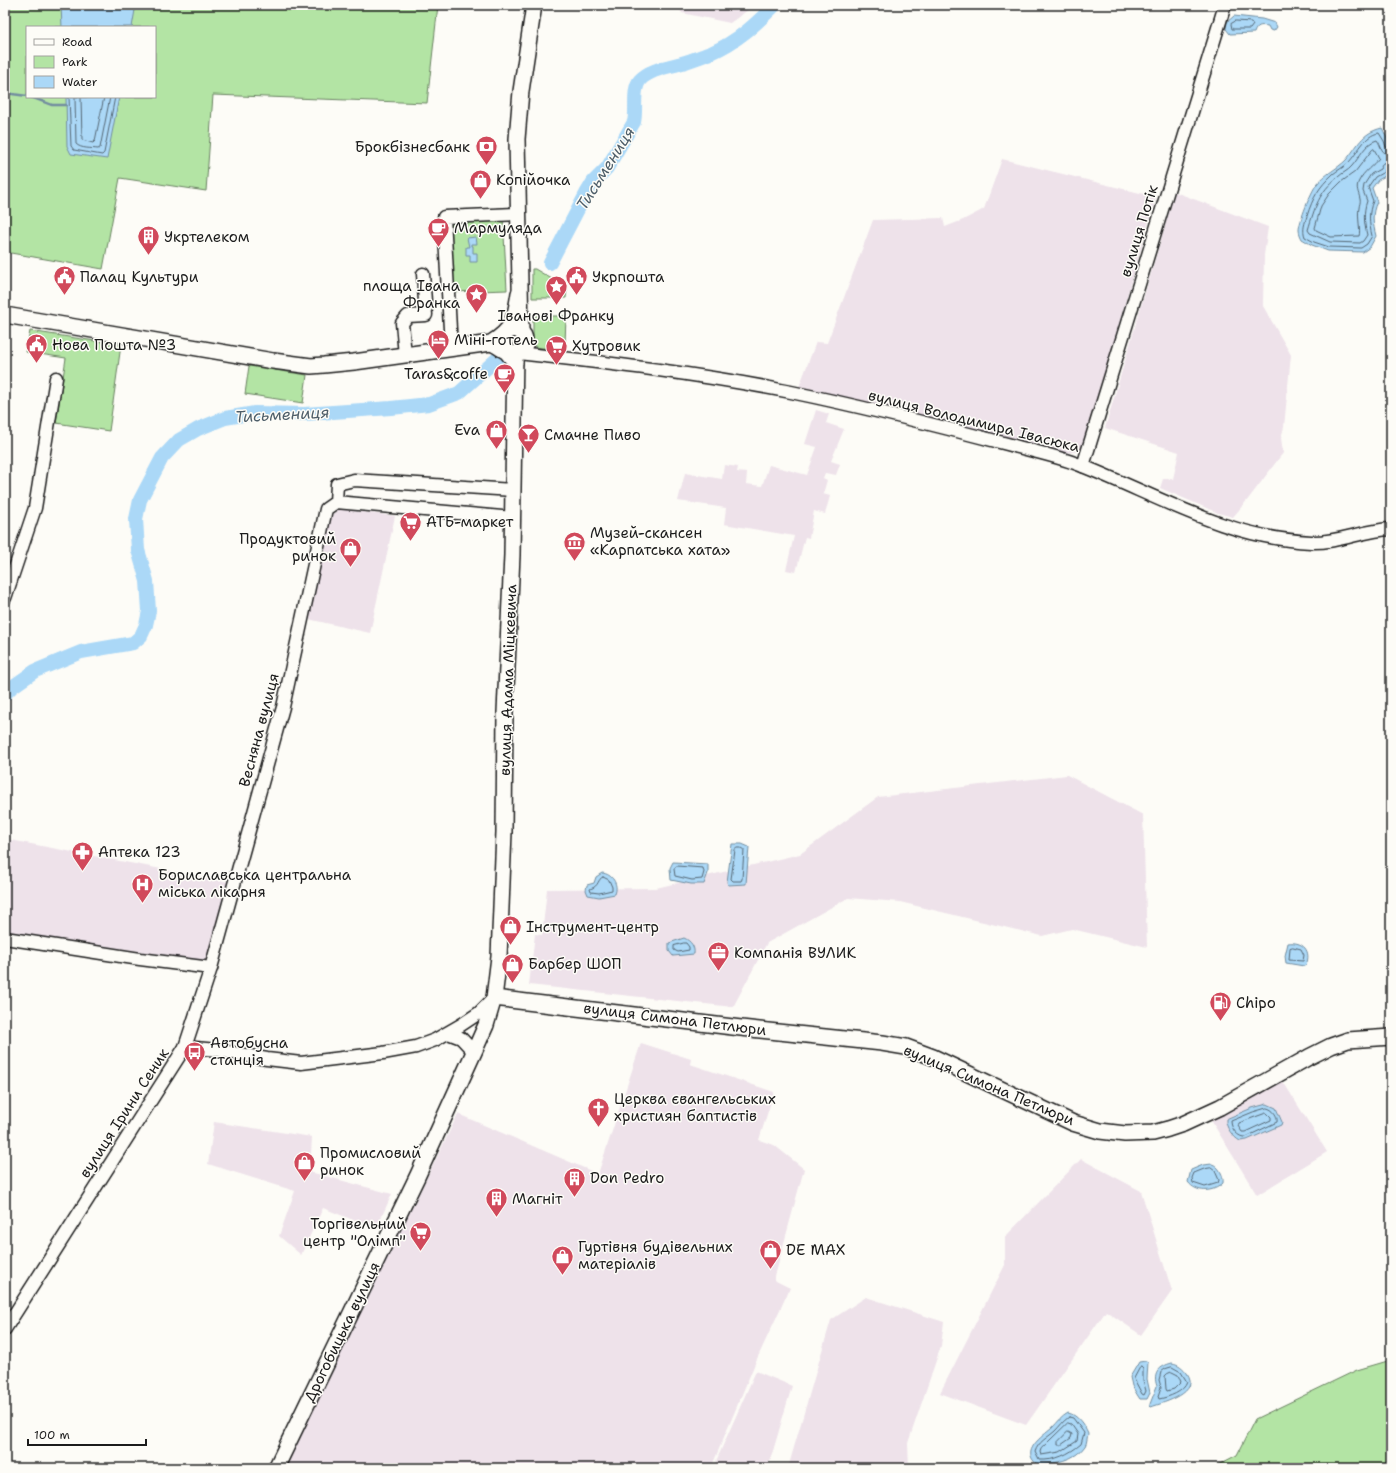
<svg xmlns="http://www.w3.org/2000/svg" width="1396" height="1473" font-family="'Shantell Sans',sans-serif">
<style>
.built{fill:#eee2ea}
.green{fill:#b3e4a4;stroke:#688060;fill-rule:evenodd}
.water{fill:#abd8f7;stroke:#728d9f}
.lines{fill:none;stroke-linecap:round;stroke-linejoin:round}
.shore{stroke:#556774;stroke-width:1}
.stream{stroke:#728d9f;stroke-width:2.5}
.river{stroke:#abd8f7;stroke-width:14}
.minor-casing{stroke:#1c1c1c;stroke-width:15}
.major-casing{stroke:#1c1c1c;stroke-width:18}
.minor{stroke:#fdfcf7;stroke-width:12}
.major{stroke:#fdfcf7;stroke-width:15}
.labels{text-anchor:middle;stroke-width:3;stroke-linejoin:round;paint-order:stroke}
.poi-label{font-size:15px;fill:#1c1c1c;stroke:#fdfcf7;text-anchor:start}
.street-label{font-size:15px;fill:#1c1c1c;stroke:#fdfcf7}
.water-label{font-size:16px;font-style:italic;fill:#4e5e69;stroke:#fdfcf7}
</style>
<rect width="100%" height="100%" fill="#fdfcf7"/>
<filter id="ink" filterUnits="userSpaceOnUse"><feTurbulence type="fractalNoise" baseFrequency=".025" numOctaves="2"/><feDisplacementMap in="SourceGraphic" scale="8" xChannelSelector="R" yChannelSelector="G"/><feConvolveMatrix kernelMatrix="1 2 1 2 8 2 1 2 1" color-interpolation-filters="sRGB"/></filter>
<g filter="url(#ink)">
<!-- built -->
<g class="built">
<polygon points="676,5 755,5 730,23 682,13"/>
<polygon points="1002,159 1156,197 1082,451 1055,454 893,410 799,387 816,342 827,343 873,220 943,218 945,227 963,220 984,209"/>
<polygon points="1175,192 1268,227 1264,255 1263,306 1291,355 1284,427 1281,438 1283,453 1249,498 1233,517 1218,513 1160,488 1163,479 1173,479 1179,452 1105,428"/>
<polygon points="816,410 829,414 826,423 844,429 831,461 840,464 836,475 825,473 823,478 827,480 823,494 830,496 825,514 814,511 809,538 805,537 796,572 786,570 794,536 724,524 726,508 678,501 685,473 722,479 724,465 738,467 737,472 747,473 746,484 762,486 769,465 807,475 817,447 805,444"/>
<polygon points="338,509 395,516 370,633 308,619 329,518"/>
<polygon points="1067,775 1143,815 1147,947 1072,929 1042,936 900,902 848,898 767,943 733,1007 529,985 535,934 542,935 547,889 656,888 800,854 878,797"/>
<polygon points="5,839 229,882 210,962 5,931"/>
<polygon points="641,1043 691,1059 690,1064 774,1092 759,1140 774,1145 804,1169 774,1280 790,1288 756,1361 711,1468 285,1468 458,1114 598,1174"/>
<polygon points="1279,1075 1327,1152 1257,1195 1209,1117"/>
<polygon points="214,1122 312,1137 310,1172 392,1194 376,1229 323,1208 301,1255 279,1236 295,1191 208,1164"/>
<polygon points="1081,1159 1141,1191 1172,1291 1141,1335 1106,1311 1026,1425 940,1393 1005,1265 1005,1237"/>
<polygon points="866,1297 944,1322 941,1346 908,1443 909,1468 788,1468 831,1320"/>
<polygon points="756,1371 792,1386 768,1468 713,1468"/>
</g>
<!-- green -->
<g class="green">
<path d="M5,5h433l-11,98 -214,-8 -7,96 -86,-13 -17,91 -98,-17zM27,27h128v70h-128z"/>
<polygon points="503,217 507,290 451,292 447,219"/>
<polygon points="532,269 535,269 567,288 566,298 532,298"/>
<polygon points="533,316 566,316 565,345 562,349 557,350 535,347 533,341"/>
<polygon points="30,331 121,345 109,431 56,423 66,358 26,352"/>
<polygon points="249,366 307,375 303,403 245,394"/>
<polygon points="1391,1360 1391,1468 1212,1468 1237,1455 1255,1419 1357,1370"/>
</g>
<!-- water -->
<g class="water">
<polygon points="61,5 134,5 135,10 132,27 62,27"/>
<path d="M1234,16l28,3 13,4 2,4 -3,4 -4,-1 -2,-4c-8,-1 -11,-1 -14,7l-24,1 -4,-5 1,-7z"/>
<polygon points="66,97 119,97 107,159 71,154 67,146"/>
<path d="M1382,128c9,17 12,29 5,47l-9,5 -6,8 5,14c-6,12 -4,22 -1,34l-6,11 -7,5 -35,-1 -16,-6 -10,-6c-1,-2 -3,-6 -3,-9 0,-8 12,-39 18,-46 8,-10 20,-15 29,-24 12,-14 15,-27 36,-32z"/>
<polygon points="476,237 477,244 471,244 471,246 473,246 473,253 477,253 477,262 470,262 470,255 466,255 466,247 469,247 467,238"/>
<polygon points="732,844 742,844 749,847 746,884 728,885 727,882"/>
<polygon points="673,862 708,864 708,873 704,884 691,884 671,880 670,868"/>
<path d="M602,873c10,1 17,11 13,21l-16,3 -11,-2 -2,-5 1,-5 7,-2 2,-6z"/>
<path d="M684,938c7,3 11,9 10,16l-21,2 -4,-5v-8z"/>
<path d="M1288,943c15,-2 24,8 18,22l-2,1 -18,-3 -1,-7z"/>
<path d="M1267,1104l9,4 6,14 -1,3 -34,15 -7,1c-7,-4 -15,-14 -14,-22l26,-11z"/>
<path d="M1212,1164c7,2 12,12 11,19 -10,10 -27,10 -35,-1l3,-12 12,-5z"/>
<polygon points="1146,1361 1148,1362 1147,1379 1150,1393 1147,1399 1140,1399 1138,1396 1132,1386 1130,1377 1139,1362"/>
<path d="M1172,1363c7,1 11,5 15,10 14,20 -22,29 -36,34l-1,-1v-2l7,-18c-5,-13 3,-20 15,-23z"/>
<path d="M1068,1413c10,2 16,12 20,21 -1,3 -1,9 -3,12 -9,14 -32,18 -47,19 -19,-14 4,-28 14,-37 6,-6 9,-11 16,-15z"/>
</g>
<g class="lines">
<!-- shore -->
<g class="shore">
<polygon points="1236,21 1251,22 1253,25 1250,29 1232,29 1231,24"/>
<polyline points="69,97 71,146 74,150 102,155 104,153 115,97"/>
<path d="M75,97l1,47c5,5 15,4 22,5l2,-1 10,-51"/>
<polyline points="81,97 82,140 93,143 95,141 104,97"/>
<path d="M1374,149l5,9c-6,8 -15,13 -20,23 -4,7 0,12 1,18 1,3 -1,6 -1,9 -2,8 2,23 0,28l-28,1 -15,-7 -1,-2 6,-22 8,-12 12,-12 14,-10 17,-22z"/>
<path d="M1391,149l-5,-2 -2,-6 -5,-8c-15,2 -21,20 -31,30 -4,4 -10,7 -15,11 -14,13 -20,23 -26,42 -2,7 -5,13 -2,21l9,5 15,5 32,1 6,-4 5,-8c-3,-13 -4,-23 1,-35l-5,-14 7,-10 9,-5 3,-6 4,-1"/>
<path d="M1391,155c-11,-1 -9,-9 -14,-15 -12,3 -17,17 -25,26 -4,5 -10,7 -14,11 -19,15 -23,30 -30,53l2,3 20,9 30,1 3,-2 4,-6c-3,-12 -4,-23 0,-34l-4,-10 1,-6 7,-11 9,-5 3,-6 8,-3"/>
<polygon points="737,848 741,848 744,850 742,879 741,881 733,881 731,879 735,850"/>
<polygon points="677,866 703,868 704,872 702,879 692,880 675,876 674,869"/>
<path d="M603,877l6,3 3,7v3l-13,3 -8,-1 -1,-3c10,-3 7,-10 13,-12z"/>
<polygon points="684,943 686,943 689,947 689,950 678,952 674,950 674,946"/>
<polygon points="1293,947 1301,949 1304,955 1303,961 1289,960 1290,948"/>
<path d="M1267,1108c6,1 11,8 10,14l-31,15c-8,1 -15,-8 -15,-16l22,-9z"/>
<polygon points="1267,1113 1271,1117 1271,1120 1245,1132 1242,1132 1238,1126 1239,1123 1255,1117"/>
<polygon points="1211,1168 1215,1171 1219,1180 1218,1183 1205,1187 1193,1183 1192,1178 1194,1173 1204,1169"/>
<polygon points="1141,1366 1143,1368 1143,1380 1146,1391 1144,1395 1142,1394 1134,1379"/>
<path d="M1172,1367l9,5 6,10c-3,10 -18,15 -28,17l-1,-3 3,-9 -2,-7 2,-8 4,-3z"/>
<polygon points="1172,1372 1178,1375 1181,1382 1174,1389 1167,1391 1166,1389 1165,1376 1167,1374"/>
<path d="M1069,1417l4,1 11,15 -3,11c-12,10 -26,17 -42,16l-4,-8c3,-10 12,-14 20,-21 5,-5 8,-10 14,-14z"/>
<polygon points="1068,1423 1071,1424 1078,1434 1077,1441 1060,1452 1041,1455 1040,1452 1041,1449"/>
<polygon points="1068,1432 1072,1434 1071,1438 1061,1445 1058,1445 1058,1442"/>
</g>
<!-- stream -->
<g class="stream">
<polyline points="5,93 27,96"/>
<polyline points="31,97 52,105 66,105"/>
</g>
<!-- river -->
<g class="river">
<path d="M550,263l37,-71 6,-10 14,-14 27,-46c3,-12 -2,-33 6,-42 10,-11 29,-13 42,-17 10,-3 20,-7 29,-10 27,-12 44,-28 64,-48"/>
<polyline points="5,694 12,687 35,671 81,652 133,643 141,636 146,625 149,611 147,581 138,550 136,519 140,500 162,458 179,440 198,429 225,418 255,413 304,414 391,408 429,404 459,393 497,359"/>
</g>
<defs>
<g id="minor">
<polyline points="451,348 444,217 518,214"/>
<path d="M518,353c91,10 183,21 273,39 73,15 148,34 220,53 24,7 51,12 74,22 75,30 142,71 226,75 27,1 53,-12 80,-13"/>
<polyline points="405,355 402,323 408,316 426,315 423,274"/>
<polyline points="1083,466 1225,5"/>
<polyline points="336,502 337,484 354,480 513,490"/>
<polyline points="5,598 35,508 56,378"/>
<polyline points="5,938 140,959 211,968"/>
<polyline points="448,1033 461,1038 474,1052"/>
<polyline points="185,1047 211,968 283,707 326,509 336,502 513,518"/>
<polyline points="5,1329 185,1047 217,1050 267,1059 301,1063 383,1053 416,1047 435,1040 461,1025 479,1013 494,998"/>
</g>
<g id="major">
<path d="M5,315l268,46 38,5 13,-1 30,-3 137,-19c23,-14 24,-25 28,-50"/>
<polyline points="521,332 517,139 521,91 534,5"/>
<path d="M491,343c6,2 13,8 19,10 21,6 20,-31 -2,-22l-6,8c0,10 8,16 13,23"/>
<polyline points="494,998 741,1028 882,1043 906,1047 933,1057 1073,1123 1100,1131 1125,1134 1153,1133 1168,1129 1183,1124 1220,1107 1309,1057 1331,1046 1348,1040 1391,1037"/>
<polyline points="276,1468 417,1177 474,1052 486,1025 494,998 499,957 504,832 505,712 512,555 515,353"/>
</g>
</defs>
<!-- minor casing -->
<use href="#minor" class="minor-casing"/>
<!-- major casing -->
<use href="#major" class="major-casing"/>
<!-- minor -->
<use href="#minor" class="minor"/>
<!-- major -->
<use href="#major" class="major"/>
</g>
</g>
<!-- icons -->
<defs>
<symbol id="bank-pin" viewBox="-11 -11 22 30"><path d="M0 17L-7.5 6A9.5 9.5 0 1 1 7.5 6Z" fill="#d1495b" stroke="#fdfcf7"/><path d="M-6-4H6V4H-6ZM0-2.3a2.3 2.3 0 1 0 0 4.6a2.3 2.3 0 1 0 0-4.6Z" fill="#fff"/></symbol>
<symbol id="shop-pin" viewBox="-11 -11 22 30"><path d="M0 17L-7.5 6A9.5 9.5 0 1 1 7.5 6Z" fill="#d1495b" stroke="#fdfcf7"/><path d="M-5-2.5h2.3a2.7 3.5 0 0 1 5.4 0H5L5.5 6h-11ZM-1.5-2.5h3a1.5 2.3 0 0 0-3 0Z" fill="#fff"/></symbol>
<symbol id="cafe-pin" viewBox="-11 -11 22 30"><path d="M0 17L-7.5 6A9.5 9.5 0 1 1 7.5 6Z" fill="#d1495b" stroke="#fdfcf7"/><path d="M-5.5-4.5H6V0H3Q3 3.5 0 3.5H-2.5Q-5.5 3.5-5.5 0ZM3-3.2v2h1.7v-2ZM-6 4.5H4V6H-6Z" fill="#fff"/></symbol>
<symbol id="building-pin" viewBox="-11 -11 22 30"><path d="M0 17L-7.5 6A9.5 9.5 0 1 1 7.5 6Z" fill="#d1495b" stroke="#fdfcf7"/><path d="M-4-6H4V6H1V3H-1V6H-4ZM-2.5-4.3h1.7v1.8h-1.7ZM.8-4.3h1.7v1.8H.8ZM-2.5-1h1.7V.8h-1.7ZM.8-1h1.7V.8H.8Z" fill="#fff"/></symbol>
<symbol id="civic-pin" viewBox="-11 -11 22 30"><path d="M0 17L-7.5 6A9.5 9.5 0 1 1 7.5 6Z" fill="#d1495b" stroke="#fdfcf7"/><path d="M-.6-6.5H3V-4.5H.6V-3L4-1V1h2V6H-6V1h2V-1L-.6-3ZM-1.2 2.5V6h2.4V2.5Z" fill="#fff"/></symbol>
<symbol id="sight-pin" viewBox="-11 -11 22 30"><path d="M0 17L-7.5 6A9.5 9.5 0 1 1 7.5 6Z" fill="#d1495b" stroke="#fdfcf7"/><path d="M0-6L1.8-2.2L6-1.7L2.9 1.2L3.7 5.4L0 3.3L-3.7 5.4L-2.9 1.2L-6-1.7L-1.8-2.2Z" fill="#fff"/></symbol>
<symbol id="hotel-pin" viewBox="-11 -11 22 30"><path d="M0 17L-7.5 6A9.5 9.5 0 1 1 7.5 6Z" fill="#d1495b" stroke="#fdfcf7"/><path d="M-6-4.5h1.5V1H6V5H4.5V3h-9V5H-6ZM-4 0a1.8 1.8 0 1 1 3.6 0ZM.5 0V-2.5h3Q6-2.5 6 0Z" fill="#fff"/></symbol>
<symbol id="supermarket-pin" viewBox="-11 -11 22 30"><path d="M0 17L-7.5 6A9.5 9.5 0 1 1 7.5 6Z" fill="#d1495b" stroke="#fdfcf7"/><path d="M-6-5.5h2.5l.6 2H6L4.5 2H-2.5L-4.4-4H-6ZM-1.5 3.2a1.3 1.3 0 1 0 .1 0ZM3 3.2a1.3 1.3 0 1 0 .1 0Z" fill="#fff"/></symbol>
<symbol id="bar-pin" viewBox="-11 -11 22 30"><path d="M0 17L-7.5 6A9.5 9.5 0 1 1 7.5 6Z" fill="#d1495b" stroke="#fdfcf7"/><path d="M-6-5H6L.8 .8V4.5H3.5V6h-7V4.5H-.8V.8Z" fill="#fff"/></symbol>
<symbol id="museum-pin" viewBox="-11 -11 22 30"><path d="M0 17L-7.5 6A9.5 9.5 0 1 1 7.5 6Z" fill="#d1495b" stroke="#fdfcf7"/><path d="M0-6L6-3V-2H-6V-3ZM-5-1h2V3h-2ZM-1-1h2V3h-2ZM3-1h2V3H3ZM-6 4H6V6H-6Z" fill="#fff"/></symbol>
<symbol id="pharmacy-pin" viewBox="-11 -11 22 30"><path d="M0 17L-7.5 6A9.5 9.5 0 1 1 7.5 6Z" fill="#d1495b" stroke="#fdfcf7"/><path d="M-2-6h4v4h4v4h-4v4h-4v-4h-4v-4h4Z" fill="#fff"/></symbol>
<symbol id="hospital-pin" viewBox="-11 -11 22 30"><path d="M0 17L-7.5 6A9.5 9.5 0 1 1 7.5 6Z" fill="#d1495b" stroke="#fdfcf7"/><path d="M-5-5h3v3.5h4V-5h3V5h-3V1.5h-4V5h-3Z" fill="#fff"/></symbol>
<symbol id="office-pin" viewBox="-11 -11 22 30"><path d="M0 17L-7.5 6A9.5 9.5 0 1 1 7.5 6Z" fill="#d1495b" stroke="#fdfcf7"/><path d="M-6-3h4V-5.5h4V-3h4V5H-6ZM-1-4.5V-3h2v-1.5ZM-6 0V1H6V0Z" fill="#fff"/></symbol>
<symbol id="fuel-pin" viewBox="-11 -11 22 30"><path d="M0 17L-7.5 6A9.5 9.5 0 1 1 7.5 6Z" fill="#d1495b" stroke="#fdfcf7"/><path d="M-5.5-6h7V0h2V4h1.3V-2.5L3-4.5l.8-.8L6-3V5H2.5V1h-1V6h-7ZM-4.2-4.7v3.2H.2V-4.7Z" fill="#fff"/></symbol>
<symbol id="bus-pin" viewBox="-11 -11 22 30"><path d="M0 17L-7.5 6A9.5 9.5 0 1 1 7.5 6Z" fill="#d1495b" stroke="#fdfcf7"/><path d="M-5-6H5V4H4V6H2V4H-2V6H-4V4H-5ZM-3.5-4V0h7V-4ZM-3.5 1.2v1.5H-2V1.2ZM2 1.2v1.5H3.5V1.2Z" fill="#fff"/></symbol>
<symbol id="church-pin" viewBox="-11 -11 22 30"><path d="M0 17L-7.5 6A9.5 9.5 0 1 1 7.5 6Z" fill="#d1495b" stroke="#fdfcf7"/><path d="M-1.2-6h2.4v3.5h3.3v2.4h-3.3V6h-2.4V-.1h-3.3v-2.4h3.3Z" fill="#fff"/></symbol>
</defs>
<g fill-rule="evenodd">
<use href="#bank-pin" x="474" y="134" width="25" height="34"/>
<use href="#shop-pin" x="468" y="168" width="25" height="34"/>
<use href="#cafe-pin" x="426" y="216" width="25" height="34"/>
<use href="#building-pin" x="136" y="224" width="25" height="34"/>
<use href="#civic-pin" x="52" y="264" width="25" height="34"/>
<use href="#civic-pin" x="564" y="264" width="25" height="34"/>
<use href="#sight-pin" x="544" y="274" width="25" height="34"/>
<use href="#sight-pin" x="464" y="282" width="25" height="34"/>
<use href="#hotel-pin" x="426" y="328" width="25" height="34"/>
<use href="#civic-pin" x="24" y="332" width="25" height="34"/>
<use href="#supermarket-pin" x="544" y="334" width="25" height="34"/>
<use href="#cafe-pin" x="492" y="362" width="25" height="34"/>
<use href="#shop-pin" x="484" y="418" width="25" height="34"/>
<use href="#bar-pin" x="516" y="422" width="25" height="34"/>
<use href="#supermarket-pin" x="398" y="510" width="25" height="34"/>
<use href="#museum-pin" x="562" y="530" width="25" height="34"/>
<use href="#shop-pin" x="338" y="536" width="25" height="34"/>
<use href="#pharmacy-pin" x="70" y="840" width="25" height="34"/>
<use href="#hospital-pin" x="130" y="872" width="25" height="34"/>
<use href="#shop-pin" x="498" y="914" width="25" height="34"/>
<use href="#office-pin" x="706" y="940" width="25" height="34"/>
<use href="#shop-pin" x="500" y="952" width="25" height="34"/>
<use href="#fuel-pin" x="1208" y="990" width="25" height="34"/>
<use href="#bus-pin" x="182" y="1040" width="25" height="34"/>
<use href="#church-pin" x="586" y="1096" width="25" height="34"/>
<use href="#shop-pin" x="292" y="1150" width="25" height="34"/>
<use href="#building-pin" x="562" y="1166" width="25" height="34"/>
<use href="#building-pin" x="484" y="1186" width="25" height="34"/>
<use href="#supermarket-pin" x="408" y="1220" width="25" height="34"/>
<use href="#shop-pin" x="758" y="1238" width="25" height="34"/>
<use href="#shop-pin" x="550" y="1244" width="25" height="34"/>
</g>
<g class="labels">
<!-- poi labels -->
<g class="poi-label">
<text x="470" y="152" text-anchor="end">Брокбізнесбанк</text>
<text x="496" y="185">Копійочка</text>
<text x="454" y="233">Мармуляда</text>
<text x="164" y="242">Укртелеком</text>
<text x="80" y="282">Палац Культури</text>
<text x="592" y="282">Укрпошта</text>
<text x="460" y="291" text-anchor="end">площа Івана<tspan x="460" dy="17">Франка</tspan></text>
<text x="556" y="321" text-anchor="middle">Іванові Франку</text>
<text x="454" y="345">Міні-готель</text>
<text x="52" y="350">Нова Пошта №3</text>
<text x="572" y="351">Хутровик</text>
<text x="488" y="379" text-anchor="end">Taras&amp;coffe</text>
<text x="480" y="435" text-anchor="end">Eva</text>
<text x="544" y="440">Смачне Пиво</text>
<text x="426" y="527">АТБ-маркет</text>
<text x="590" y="538">Музей-скансен<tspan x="590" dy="17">«Карпатська хата»</tspan></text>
<text x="336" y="544" text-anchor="end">Продуктовий<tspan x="336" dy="17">ринок</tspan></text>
<text x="98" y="857">Аптека 123</text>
<text x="158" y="880">Бориславська центральна<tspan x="158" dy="17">міська лікарня</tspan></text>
<text x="526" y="932">Інструмент-центр</text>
<text x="734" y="958">Компанія ВУЛИК</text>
<text x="528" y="969">Барбер ШОП</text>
<text x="1236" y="1008">Chipo</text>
<text x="210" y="1048">Автобусна<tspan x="210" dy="17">станція</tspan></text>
<text x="614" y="1104">Церква євангельських<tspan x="614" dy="17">християн баптистів</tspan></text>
<text x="320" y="1158">Промисловий<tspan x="320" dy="17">ринок</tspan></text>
<text x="590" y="1183">Don Pedro</text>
<text x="512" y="1204">Магніт</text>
<text x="406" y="1229" text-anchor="end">Торгівельний<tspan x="406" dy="17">центр "Олімп"</tspan></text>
<text x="578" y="1252">Гуртівня будівельних<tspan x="578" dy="17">матеріалів</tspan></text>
<text x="786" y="1255">DE MAX</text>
</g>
<!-- street labels -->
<g class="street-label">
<text transform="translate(1139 231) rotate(-73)" y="5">вулиця Потік</text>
<text transform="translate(974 421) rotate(14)" y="5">вулиця Володимира Івасюка</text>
<text transform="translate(508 680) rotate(-88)" y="5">вулиця Адама Міцкевича</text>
<text transform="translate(259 730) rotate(-75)" y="5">Весняна вулиця</text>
<text transform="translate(675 1019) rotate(7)" y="5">вулиця Симона Петлюри</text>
<text transform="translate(989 1085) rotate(23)" y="5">вулиця Симона Петлюри</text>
<text transform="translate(124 1113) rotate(-57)" y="5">вулиця Ірини Сеник</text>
<text transform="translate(342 1332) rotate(-64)" y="5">Дрогобицька вулиця</text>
</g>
<!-- water labels -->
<g class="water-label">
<text transform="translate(605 168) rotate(-58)" y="6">Тисьмениця</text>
<text transform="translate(282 414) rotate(-3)" y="6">Тисьмениця</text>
</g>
</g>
<!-- margin -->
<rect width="1396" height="1473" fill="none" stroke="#fdfcf7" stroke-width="20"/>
<rect x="10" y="10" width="1376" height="1453" fill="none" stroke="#1c1c1c" stroke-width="1.5" filter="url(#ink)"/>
<!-- legend -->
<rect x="26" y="26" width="130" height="72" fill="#fdfcf7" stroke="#a3a29f"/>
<rect x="34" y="39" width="20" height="6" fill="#fdfcf7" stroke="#a3a29f"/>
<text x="62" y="46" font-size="12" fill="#1c1c1c">Road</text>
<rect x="34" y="56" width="20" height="12" fill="#b3e4a4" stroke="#a3a29f"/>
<text x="62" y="66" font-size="12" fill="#1c1c1c">Park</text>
<rect x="34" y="76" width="20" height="12" fill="#abd8f7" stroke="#a3a29f"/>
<text x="62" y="86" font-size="12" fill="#1c1c1c">Water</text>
<!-- scale -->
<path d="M28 1439v6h118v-6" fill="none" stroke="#1c1c1c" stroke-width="2"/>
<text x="34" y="1439" font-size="12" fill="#1c1c1c" stroke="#fdfcf7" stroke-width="3" paint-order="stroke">100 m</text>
</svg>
